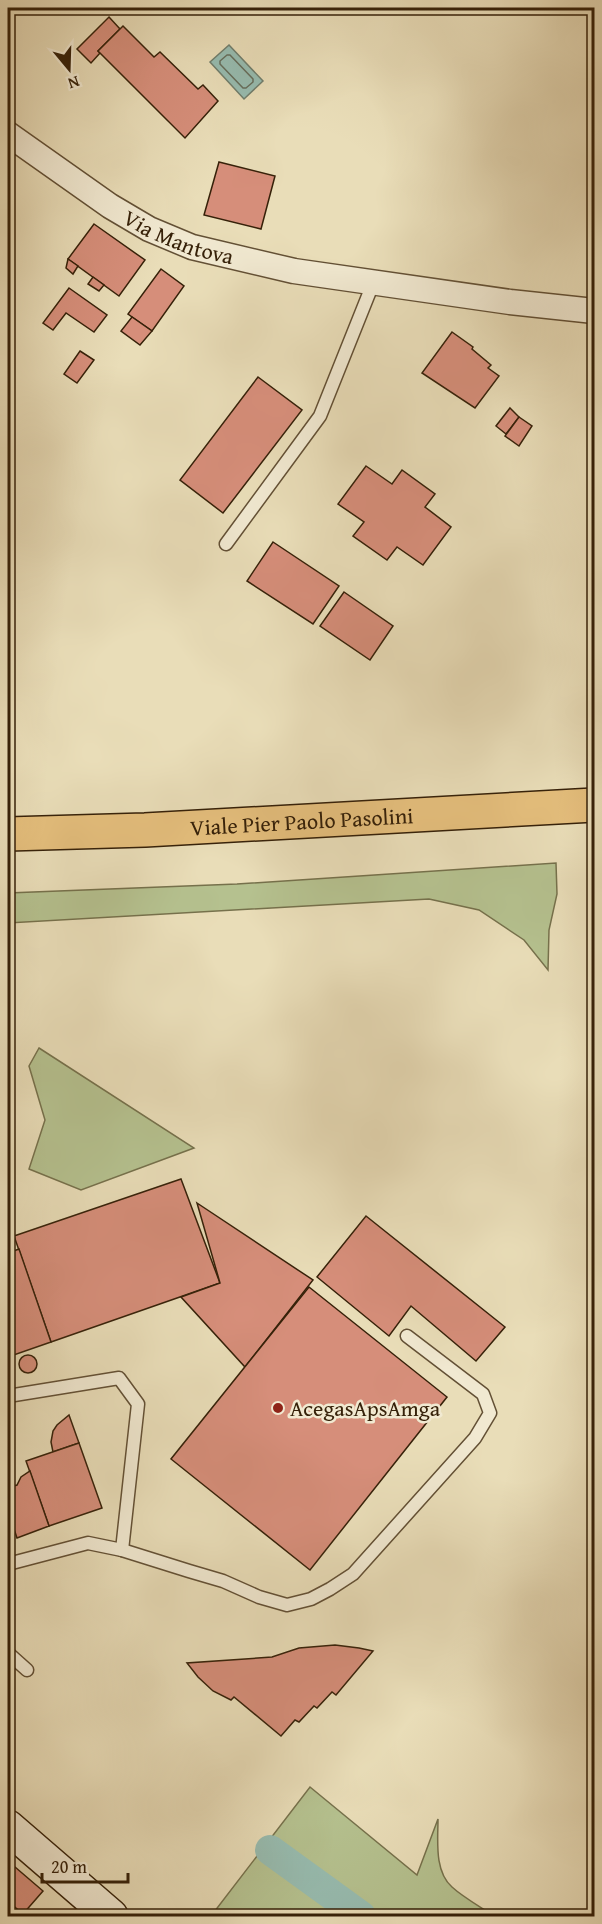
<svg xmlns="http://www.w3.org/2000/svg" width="602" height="1924" font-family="'Gentium Book Plus',serif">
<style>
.green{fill:#b5c18f;stroke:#76714c;stroke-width:1.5}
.water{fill:#97bcb0;stroke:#707e6d;stroke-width:1.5}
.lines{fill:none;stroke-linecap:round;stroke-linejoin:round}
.shore{stroke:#666e5c;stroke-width:1.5}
.canal{stroke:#97bcb0;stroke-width:30}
.building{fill:#d68e7a;stroke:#362109;stroke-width:1.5}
.lane-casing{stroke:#635035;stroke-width:15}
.street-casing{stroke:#635035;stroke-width:27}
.secondary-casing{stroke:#362109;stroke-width:36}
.primary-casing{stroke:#362109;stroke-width:36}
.lane{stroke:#f1e9d1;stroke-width:12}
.street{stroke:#f1e9d1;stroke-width:24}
.secondary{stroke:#f1e9d1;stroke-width:33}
.primary{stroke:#e4be7c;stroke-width:33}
.poi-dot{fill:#8f2418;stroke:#f1e9d1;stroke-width:2}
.labels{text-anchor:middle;stroke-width:5;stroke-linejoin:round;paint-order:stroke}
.street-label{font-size:22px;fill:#362109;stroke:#f1e9d1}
.poi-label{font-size:22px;fill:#362109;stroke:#f1e9d1;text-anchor:start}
</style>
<rect width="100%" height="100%" fill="#e9ddb8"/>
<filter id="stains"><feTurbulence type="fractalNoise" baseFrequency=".00333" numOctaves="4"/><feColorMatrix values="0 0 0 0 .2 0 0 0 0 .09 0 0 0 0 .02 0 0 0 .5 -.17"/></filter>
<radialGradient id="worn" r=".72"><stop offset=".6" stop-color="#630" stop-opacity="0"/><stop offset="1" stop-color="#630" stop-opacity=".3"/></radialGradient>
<!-- green -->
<g class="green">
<polygon points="556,863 557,894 549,930 548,970 524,940 479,910 429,899 8,923 8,893 237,884"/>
<polygon points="39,1048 194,1148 81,1190 29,1169 45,1120 29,1066"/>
<path d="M310,1787l107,88 21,-56c0,21 -4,52 14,68 12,11 29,20 42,29h-283z"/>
</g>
<!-- water -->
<polygon class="water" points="229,45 263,81 244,99 210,62"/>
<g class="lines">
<!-- shore -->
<polygon class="shore" points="227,55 230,55 253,79 253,82 246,88 243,88 220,64 220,61"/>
<!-- canal -->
<polyline class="canal" points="270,1850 361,1916"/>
</g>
<!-- building -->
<g class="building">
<polygon points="109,17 120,29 98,51 100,53 91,63 77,49"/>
<polygon points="123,26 154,57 160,52 198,89 203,85 218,101 185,138 98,51"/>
<polygon points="219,162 275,176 261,229 204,215"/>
<polygon points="94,224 145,260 119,296 68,259"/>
<polygon points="68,259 78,266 73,274 66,268"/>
<polygon points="161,269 184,286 152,331 128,314"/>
<polygon points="93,277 104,285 99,291 88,284"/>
<polygon points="69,288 107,315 94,332 66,313 53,330 43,323"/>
<polygon points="132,317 152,331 140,345 121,331"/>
<polygon points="452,332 473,347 472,349 491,365 488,368 499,376 475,408 422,373"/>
<polygon points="80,351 94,360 77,383 64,374"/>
<polygon points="258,377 302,410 223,513 180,480"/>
<polygon points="510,408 519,417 506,434 496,426"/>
<polygon points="519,417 532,426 519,446 505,436"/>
<polygon points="366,466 392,484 402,470 435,494 425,507 451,527 423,565 397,547 387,560 353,536 364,522 338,504"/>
<polygon points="273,542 339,586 313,624 247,581"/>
<polygon points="344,592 393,626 370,660 320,626"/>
<polygon points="181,1179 220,1283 51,1342 14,1236"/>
<polygon points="197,1203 313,1280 245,1367 181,1297 220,1283"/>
<polygon points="366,1216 505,1327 476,1361 411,1306 389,1336 317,1277"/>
<polygon points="19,1249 51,1342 8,1357 8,1253"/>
<polygon points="309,1287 447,1397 310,1570 171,1459"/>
<circle cx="28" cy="1364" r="9"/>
<polygon points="69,1415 79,1443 53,1452 51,1442 53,1431 57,1425"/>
<polygon points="79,1443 102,1508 49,1526 26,1461"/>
<polygon points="30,1471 49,1526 17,1538 14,1529 8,1531 8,1483 10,1487 17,1485 21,1477"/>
<polygon points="335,1645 359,1648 373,1651 336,1695 332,1692 317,1708 314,1706 299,1722 295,1720 281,1736 234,1697 231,1700 213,1691 198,1677 187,1663 272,1657 299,1648"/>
<polygon points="8,1861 43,1891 23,1914 10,1903 8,1905"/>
</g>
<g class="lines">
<defs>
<g id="lane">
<polyline points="226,544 320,416 374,281"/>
<polyline points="8,1396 119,1378 138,1404 122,1550"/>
<polyline points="8,1564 88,1543 122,1550 189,1571 223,1581 259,1597 287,1605 311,1599 330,1589 353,1574 475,1438 490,1413 483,1394 407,1336"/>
<polyline points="8,1653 27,1670"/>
</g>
<g id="street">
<path id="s1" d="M8,134l102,72 39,23 43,18 102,24 216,31 84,9"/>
</g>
<polyline id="secondary" points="8,1827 111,1916"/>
<g id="primary">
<path id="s2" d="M8,834l137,-4 449,-25"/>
</g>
</defs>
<!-- lane casing -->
<use href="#lane" class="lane-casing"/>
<!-- street casing -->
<use href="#street" class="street-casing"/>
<!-- secondary casing -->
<use href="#secondary" class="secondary-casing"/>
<!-- primary casing -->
<use href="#primary" class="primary-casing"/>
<!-- lane -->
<use href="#lane" class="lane"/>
<!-- street -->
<use href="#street" class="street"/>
<!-- secondary -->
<use href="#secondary" class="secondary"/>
<!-- primary -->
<use href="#primary" class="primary"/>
</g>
<!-- markers -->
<circle class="poi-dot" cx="278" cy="1408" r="6"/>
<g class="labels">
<!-- street labels -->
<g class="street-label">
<text dy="8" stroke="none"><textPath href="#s1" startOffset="201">Via Mantova</textPath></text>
<text dy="8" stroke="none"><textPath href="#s2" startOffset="294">Viale Pier Paolo Pasolini</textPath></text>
</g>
<!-- poi labels -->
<g class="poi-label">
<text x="290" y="1416">AcegasApsAmga</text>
</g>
</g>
<!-- margin -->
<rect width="602" height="1924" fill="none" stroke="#e9ddb8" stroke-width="30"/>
<rect x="9" y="9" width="584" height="1906" fill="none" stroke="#362109" stroke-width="3"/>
<rect x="15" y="15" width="572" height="1894" fill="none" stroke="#362109" stroke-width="1.5"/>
<!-- north arrow -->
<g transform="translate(69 69) rotate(161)" stroke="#f1e9d1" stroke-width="4.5" paint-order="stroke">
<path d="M0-4.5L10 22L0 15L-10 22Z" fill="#362109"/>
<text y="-9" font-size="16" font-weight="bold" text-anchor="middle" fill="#362109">N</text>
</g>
<!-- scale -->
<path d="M42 1873v9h86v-9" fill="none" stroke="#362109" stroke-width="3"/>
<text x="51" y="1873" font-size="18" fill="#362109" stroke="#f1e9d1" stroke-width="4.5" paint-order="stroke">20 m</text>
<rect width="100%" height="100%" filter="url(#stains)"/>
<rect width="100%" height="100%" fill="url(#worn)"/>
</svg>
